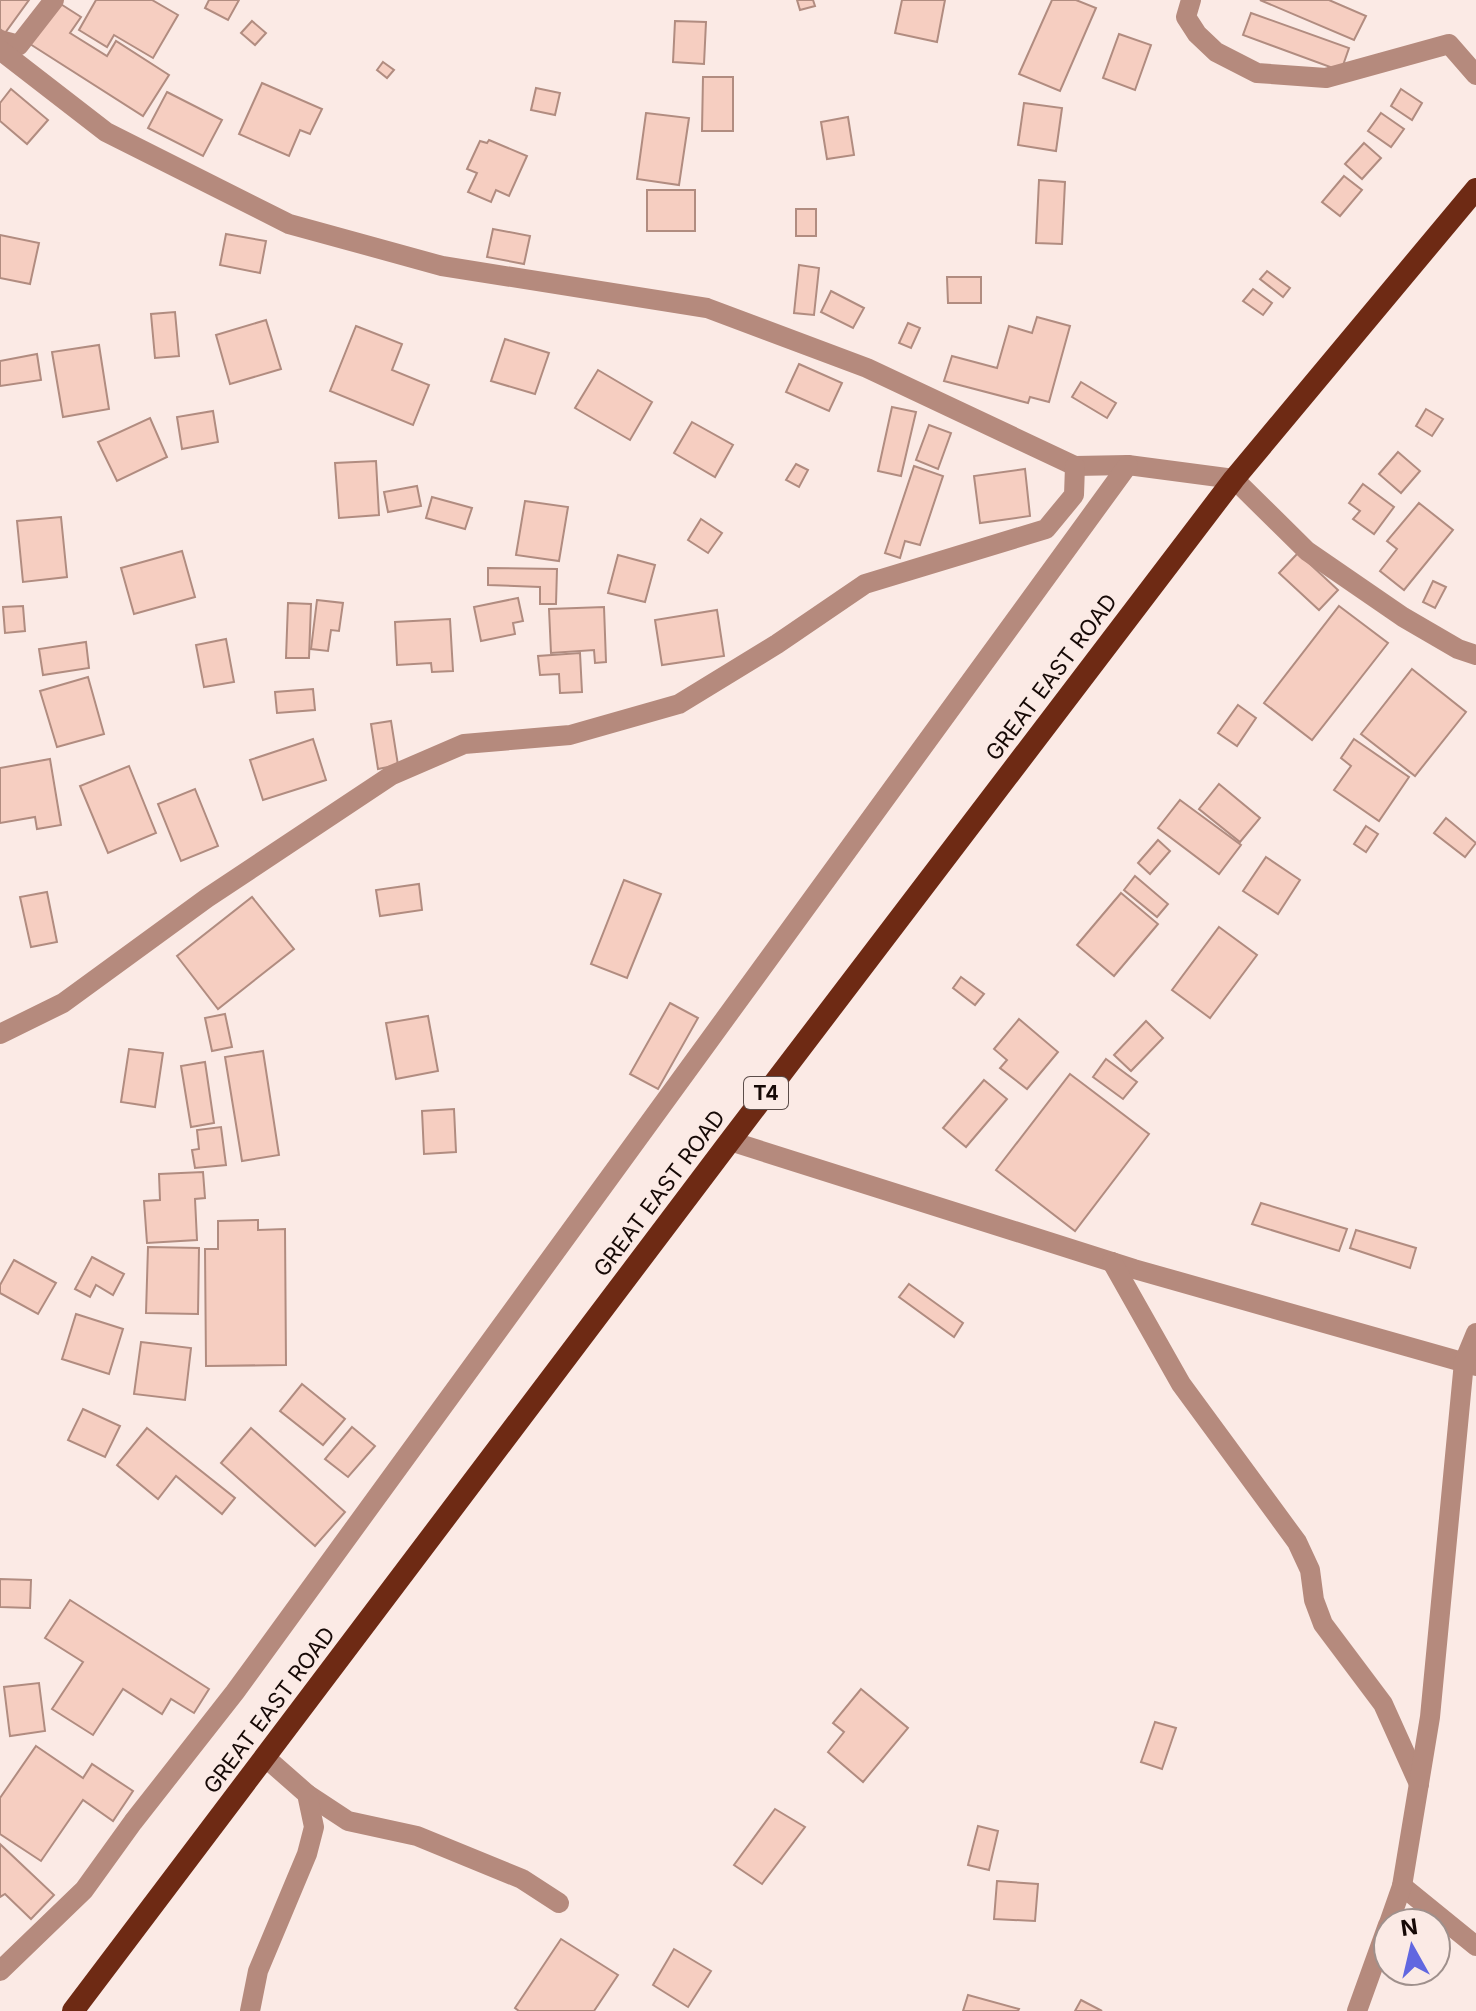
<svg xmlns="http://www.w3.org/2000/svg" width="1476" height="2011" font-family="Inter,sans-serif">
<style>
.building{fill:#f6cec1;stroke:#b18c80;stroke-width:2}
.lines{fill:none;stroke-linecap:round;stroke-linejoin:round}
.minor{stroke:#b58a7d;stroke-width:20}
.trunk{stroke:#6e2a14;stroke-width:22}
.labels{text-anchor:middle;stroke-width:7;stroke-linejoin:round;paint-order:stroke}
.shield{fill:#fbeae5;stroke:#5b4c49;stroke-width:2}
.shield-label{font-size:20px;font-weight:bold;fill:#160906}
.street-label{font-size:22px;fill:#160906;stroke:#fbeae5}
</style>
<rect width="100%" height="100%" fill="#fbeae5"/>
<!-- building -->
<g class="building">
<polygon points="0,0 29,0 5,33 0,29"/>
<polygon points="96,0 152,0 178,15 153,58 114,35 107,47 79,30"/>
<polygon points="209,0 239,0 228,20 205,8"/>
<polygon points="797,0 813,0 815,6 800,10"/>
<polygon points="902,0 945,0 937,42 895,33"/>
<polygon points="1052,0 1076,0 1096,8 1060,91 1019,74"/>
<polygon points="1260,0 1329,0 1366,16 1354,40"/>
<polygon points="56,1 81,17 70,33 107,56 116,41 169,75 143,116 30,44"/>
<polygon points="1251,13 1349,48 1341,71 1243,35"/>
<polygon points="252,21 266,33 255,45 241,33"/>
<polygon points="675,21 706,22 704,64 673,62"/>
<polygon points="1119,34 1151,45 1135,90 1103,78"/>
<polygon points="383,62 394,70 387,78 377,70"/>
<polygon points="703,77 733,77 733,131 702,131"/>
<polygon points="262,83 322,109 310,134 300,130 289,156 239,134"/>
<polygon points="536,88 560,93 555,115 531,110"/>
<polygon points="11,89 48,120 27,144 0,121 0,103"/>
<polygon points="1401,89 1422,103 1412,120 1391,106"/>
<polygon points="167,92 222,120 203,156 148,128"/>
<polygon points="1024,103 1062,108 1056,151 1018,145"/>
<polygon points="646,113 689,118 679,185 637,179"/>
<polygon points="1381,113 1404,129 1391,147 1368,131"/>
<polygon points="848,117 854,155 827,159 821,122"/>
<polygon points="489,140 527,156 509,196 496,190 491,202 468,192 477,173 467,169 480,141 487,143"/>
<polygon points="1364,143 1381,158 1362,179 1345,164"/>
<polygon points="1344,176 1362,190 1340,216 1322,202"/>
<polygon points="1039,180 1065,182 1062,244 1036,243"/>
<rect x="647" y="190" width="48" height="41"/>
<rect x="796" y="209" width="20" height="27"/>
<polygon points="493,229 530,236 524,264 487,257"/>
<polygon points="226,234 266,241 260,273 220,265"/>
<polygon points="0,235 39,243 30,284 0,278"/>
<polygon points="799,265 819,268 814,315 794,313"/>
<polygon points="1267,271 1290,288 1283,297 1260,279"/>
<polygon points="947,277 981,277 981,303 948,303"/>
<polygon points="1253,289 1272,303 1263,315 1243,301"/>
<polygon points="831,291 864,308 853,328 821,312"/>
<polygon points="175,312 179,356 155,358 151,314"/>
<polygon points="1037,317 1070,326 1049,402 1030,397 1028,403 944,381 952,356 997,368 1009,326 1032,333"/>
<polygon points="266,320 281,369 230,384 216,335"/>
<polygon points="908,323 920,328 911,348 899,343"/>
<polygon points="356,326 402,344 392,370 429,385 413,425 330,391"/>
<polygon points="505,339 549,353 535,394 491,381"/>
<polygon points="99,345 109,409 63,417 52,352"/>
<polygon points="37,354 41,380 0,386 0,361"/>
<polygon points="799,364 842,383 829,411 786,392"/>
<polygon points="598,370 652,402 630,440 575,408"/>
<polygon points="1081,382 1116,403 1107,418 1072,397"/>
<polygon points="892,407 916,412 901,476 878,471"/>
<polygon points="1426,409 1443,419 1432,436 1416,426"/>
<polygon points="213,411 218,442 182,449 177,417"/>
<polygon points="150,418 167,457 117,481 98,442"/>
<polygon points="692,422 733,445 715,477 674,453"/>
<polygon points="929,425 951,433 938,469 916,460"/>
<polygon points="1398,452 1420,471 1401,493 1379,474"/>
<polygon points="376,461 379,515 339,518 335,463"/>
<polygon points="796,464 808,470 799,487 786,480"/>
<polygon points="914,466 943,476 920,545 905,541 900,558 885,553"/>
<polygon points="1025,469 1030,516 980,523 974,476"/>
<polygon points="1363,484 1394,507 1374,534 1353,519 1360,511 1349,503"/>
<polygon points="417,486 421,506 388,512 384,492"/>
<polygon points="432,497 472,508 465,529 426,518"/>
<polygon points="525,501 568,507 559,561 516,555"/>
<polygon points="1419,503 1453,530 1404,590 1380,571 1397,549 1387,541"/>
<polygon points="61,517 67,577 23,582 17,521"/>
<polygon points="701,519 722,533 708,553 688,540"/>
<polygon points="182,551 195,597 134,614 121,568"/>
<polygon points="1298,553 1338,590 1319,610 1279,573"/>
<polygon points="618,555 655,565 645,602 608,593"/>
<polygon points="488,568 557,569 556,604 540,604 540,587 488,585"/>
<polygon points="1433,581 1446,587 1435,608 1423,602"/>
<polygon points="518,598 523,621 513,623 515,634 481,641 474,607"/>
<polygon points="317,600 343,603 339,631 331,630 328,651 311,649"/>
<polygon points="288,603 311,604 309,658 286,658"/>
<polygon points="23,606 25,631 5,633 3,607"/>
<polygon points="1339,606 1388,643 1312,740 1264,703"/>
<polygon points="604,607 606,662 595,663 594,650 551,653 549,609"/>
<polygon points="717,610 724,656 662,665 655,620"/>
<polygon points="450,619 453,671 432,672 431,663 397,665 395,622"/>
<polygon points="226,639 234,682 204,687 196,645"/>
<polygon points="86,642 89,668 43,675 39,649"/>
<polygon points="580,653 582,692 560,693 559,674 540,675 538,656"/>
<polygon points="1412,669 1466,712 1415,776 1361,734"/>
<polygon points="88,677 104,734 57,747 40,691"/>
<polygon points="313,689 315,710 277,713 275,692"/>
<polygon points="1238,705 1256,718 1237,746 1218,733"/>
<polygon points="391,721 398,765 378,769 371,724"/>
<polygon points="313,739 326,780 263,800 250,760"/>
<polygon points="1354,739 1409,777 1379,821 1334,790 1351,766 1341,758"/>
<polygon points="50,759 61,825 37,829 35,817 0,823 0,768"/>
<polygon points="129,766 156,833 108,853 80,786"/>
<polygon points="1219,784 1260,818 1240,842 1199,809"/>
<polygon points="195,789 218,846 181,861 158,804"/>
<polygon points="1180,800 1241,845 1219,874 1158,828"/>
<polygon points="1446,818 1476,843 1465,857 1434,833"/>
<polygon points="1366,826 1378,834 1366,852 1354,844"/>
<polygon points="1158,840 1170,851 1150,874 1138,863"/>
<polygon points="1266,857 1300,880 1278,914 1243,891"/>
<polygon points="1135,876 1168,904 1157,917 1124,890"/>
<polygon points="624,880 661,894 627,978 591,964"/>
<polygon points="419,884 422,910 380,916 376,890"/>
<polygon points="47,892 57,942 31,947 20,897"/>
<polygon points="1121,893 1158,924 1114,976 1077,945"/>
<polygon points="252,897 294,949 218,1009 177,956"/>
<polygon points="1219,927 1257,955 1210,1018 1172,990"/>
<polygon points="961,977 984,994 975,1005 953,988"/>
<polygon points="670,1003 698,1018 658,1089 630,1074"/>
<polygon points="225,1014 232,1047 212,1051 205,1018"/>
<polygon points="428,1016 438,1071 396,1079 386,1023"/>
<polygon points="1019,1019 1058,1052 1027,1089 1000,1068 1007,1060 994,1049"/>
<polygon points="1146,1021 1163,1038 1131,1071 1114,1055"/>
<polygon points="129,1049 163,1053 155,1107 121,1102"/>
<polygon points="263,1051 279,1155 242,1161 225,1057"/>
<polygon points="1106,1059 1137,1082 1123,1099 1093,1077"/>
<polygon points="205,1062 214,1123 191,1127 181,1066"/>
<polygon points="1070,1074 1149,1134 1075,1231 996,1170"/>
<polygon points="984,1080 1007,1099 966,1147 943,1128"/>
<polygon points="454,1109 456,1152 424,1154 422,1111"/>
<polygon points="221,1127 226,1165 195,1168 192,1150 199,1149 197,1130"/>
<polygon points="203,1172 205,1198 195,1199 197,1240 147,1243 144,1201 160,1200 159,1174"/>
<polygon points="1261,1203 1347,1229 1339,1251 1252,1224"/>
<polygon points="258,1220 258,1230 285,1229 286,1365 206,1366 205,1249 218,1249 218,1221"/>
<polygon points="1356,1230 1416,1248 1410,1268 1350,1248"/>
<polygon points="148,1247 199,1248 198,1314 146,1313"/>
<polygon points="92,1257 124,1274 113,1295 96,1285 90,1297 75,1289"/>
<polygon points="14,1260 56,1283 38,1314 0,1293 0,1285"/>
<polygon points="909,1284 963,1323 954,1337 899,1297"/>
<polygon points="76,1314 123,1329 109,1374 62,1359"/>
<polygon points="141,1342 191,1348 185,1400 134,1394"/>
<polygon points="302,1384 345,1419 323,1445 280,1411"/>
<polygon points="83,1409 120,1426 105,1457 68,1440"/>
<polygon points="352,1427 375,1446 348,1477 325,1459"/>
<polygon points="147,1428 235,1498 222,1514 176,1476 158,1499 117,1465"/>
<polygon points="251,1428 345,1512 315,1546 221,1463"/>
<polygon points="0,1579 31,1580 30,1608 0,1607"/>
<polygon points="70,1600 209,1689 194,1713 171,1699 162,1714 123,1689 93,1735 52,1709 83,1662 45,1638"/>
<polygon points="39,1683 45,1731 10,1736 4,1687"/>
<polygon points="861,1689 908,1728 863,1782 828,1752 844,1732 833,1723"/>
<polygon points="1155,1722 1176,1728 1162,1769 1141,1762"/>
<polygon points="36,1746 83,1778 92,1764 133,1791 113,1821 83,1800 41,1861 0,1834 0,1798"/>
<polygon points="775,1809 805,1827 762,1884 734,1865"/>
<polygon points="978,1826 998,1831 989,1870 968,1865"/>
<polygon points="0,1844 54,1895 31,1919 5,1894 0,1897"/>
<polygon points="997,1881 1038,1884 1035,1921 994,1919"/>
<polygon points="561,1939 618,1975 594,2011 519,2011 515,2008"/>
<polygon points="674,1949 711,1971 688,2007 653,1985"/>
<polygon points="968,1995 1019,2009 1018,2011 963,2011"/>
<polygon points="1081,2000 1102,2011 1075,2011"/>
</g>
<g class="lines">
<!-- minor -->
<g class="minor">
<polyline points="1191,0 1186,17 1197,34 1216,52 1257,73 1326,78 1449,44 1476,75"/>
<polyline points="0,40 19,45 54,0"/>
<polyline points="0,50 106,132 289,224 442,266 707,308 867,368 1075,466 1128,465 1234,479 1307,551 1403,617 1458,649 1476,655"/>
<polyline points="0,1034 63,1003 207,898 392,775 464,744 570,735 679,704 777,644 865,584 1046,529 1074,495 1075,466"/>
<polyline points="730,1141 1134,1269 1476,1366"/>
<polyline points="1112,1262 1181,1384 1297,1542 1310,1570 1314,1600 1323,1624 1383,1704 1419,1784"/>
<polyline points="307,1794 348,1821 417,1836 522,1879 559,1903"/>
<polyline points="1402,1886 1476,1946"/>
<polyline points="1389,1923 1402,1886 1430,1717 1464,1362 1476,1333"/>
<polyline points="0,1971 84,1890 133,1822 235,1692 1128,465"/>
<polyline points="250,2011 258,1971 307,1854 314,1827 307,1794 266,1758"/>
<polyline points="1357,2011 1388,1925"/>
</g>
<!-- trunk -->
<polyline class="trunk" points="73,2011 730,1141 1234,479 1476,189"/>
</g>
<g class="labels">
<!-- shield labels -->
<rect class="shield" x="744" y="1077" width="44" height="32" rx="6"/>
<g class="shield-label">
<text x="766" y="1100">T4</text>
</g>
<!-- street labels -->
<g class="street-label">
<text transform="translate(1051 677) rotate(-53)" y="8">GREAT EAST ROAD</text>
<text transform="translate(659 1193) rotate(-53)" y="8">GREAT EAST ROAD</text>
<text transform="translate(269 1710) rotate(-53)" y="8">GREAT EAST ROAD</text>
</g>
</g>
<!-- north arrow -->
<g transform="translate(1412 1947) rotate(352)"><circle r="38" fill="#fbeae5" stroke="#9f908c" stroke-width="2"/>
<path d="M0-6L14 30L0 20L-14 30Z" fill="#6167e0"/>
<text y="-12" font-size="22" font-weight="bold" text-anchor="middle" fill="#160906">N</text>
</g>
</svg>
